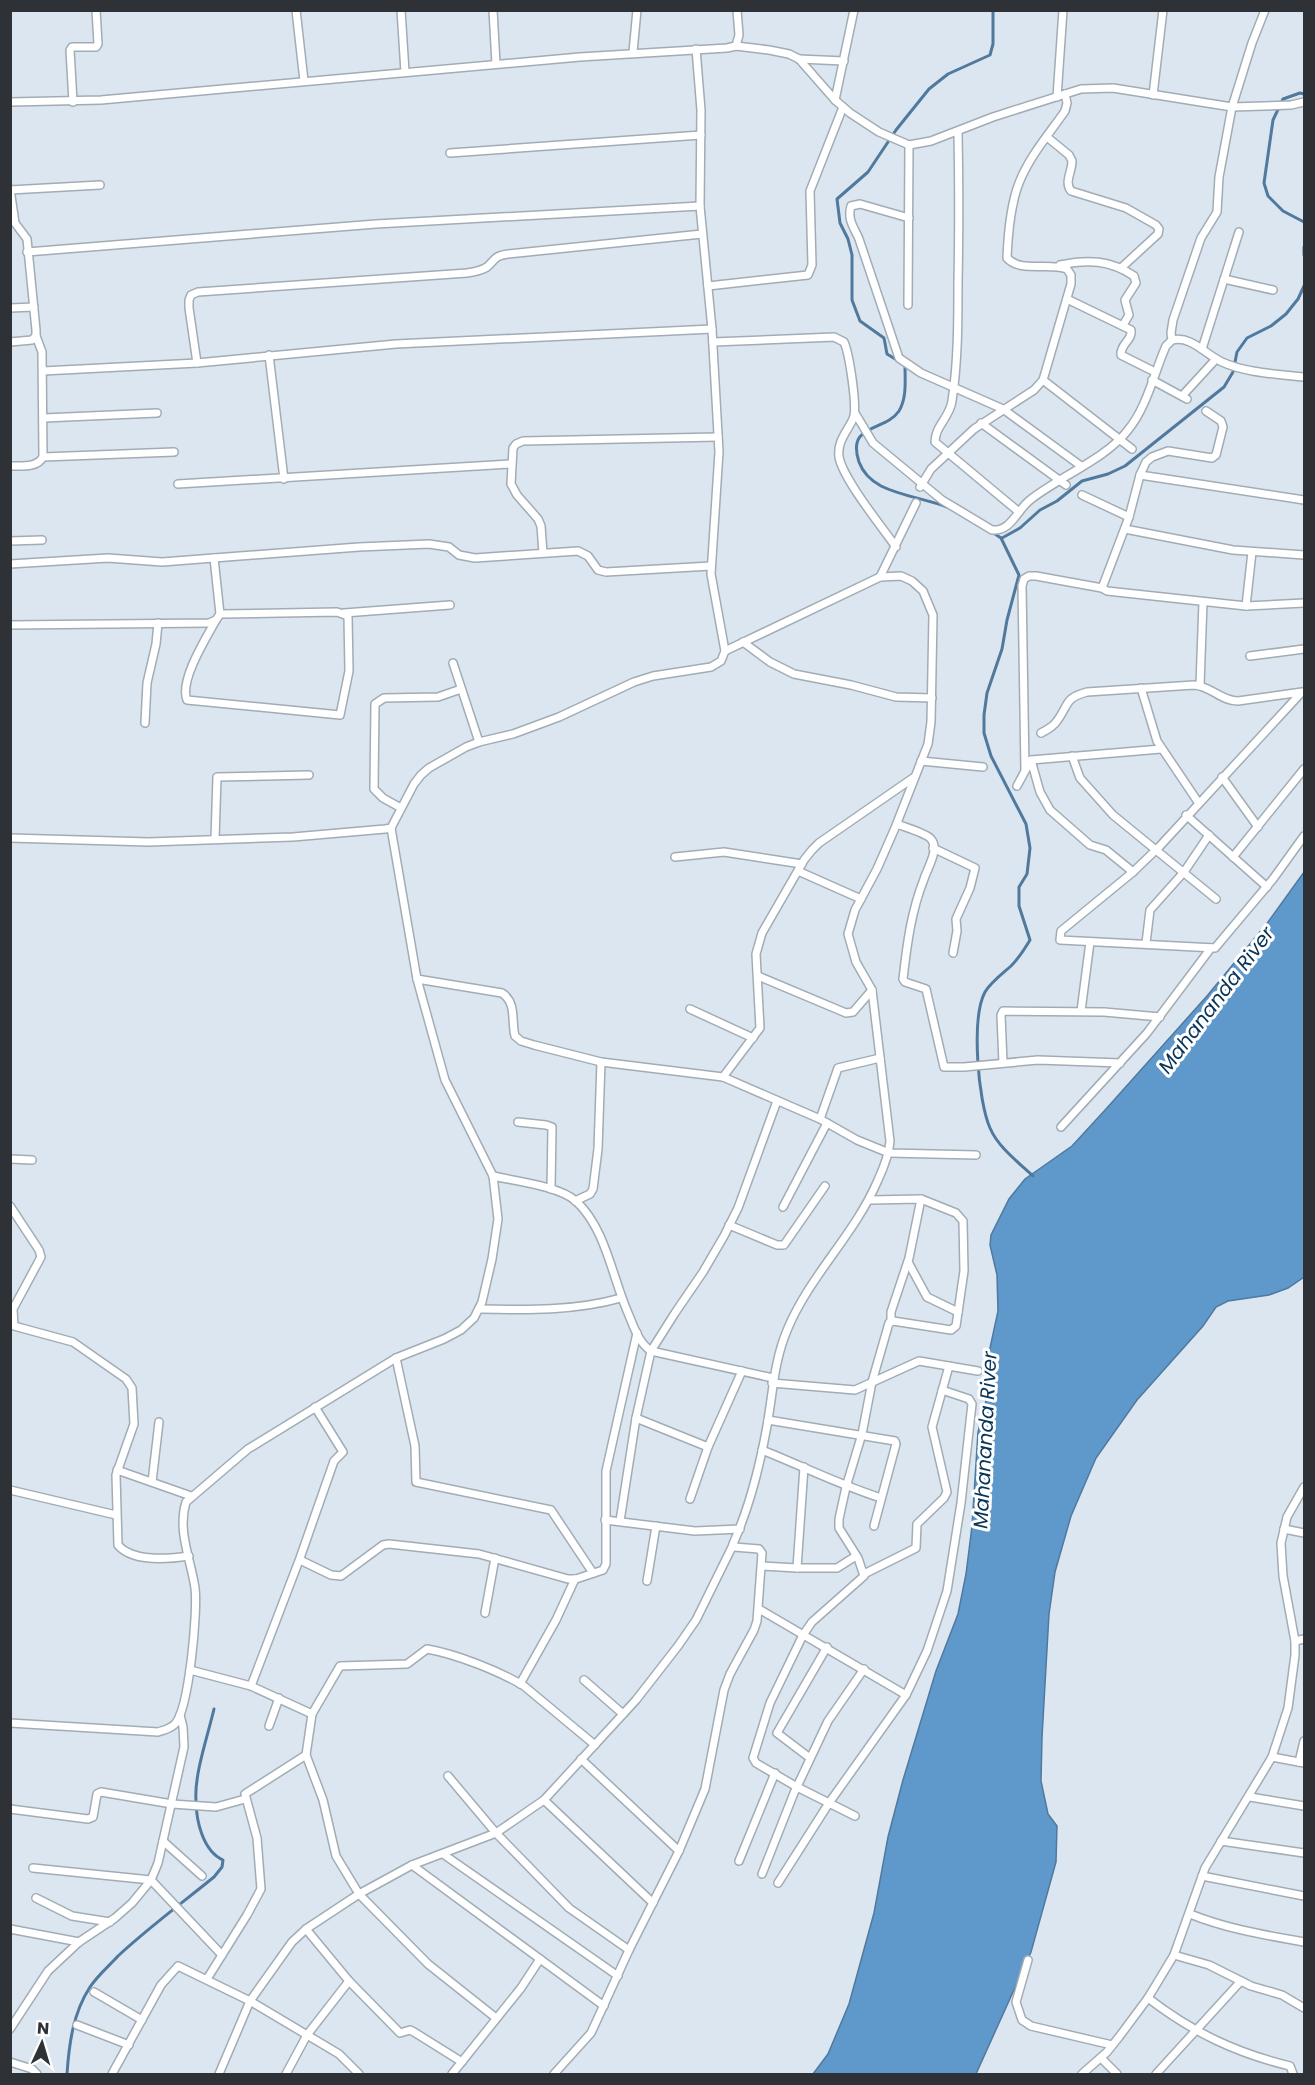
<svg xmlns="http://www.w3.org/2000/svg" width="1315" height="2085" font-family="Poppins,sans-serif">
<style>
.water{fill:#5f98cb;stroke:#50799e;stroke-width:1.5}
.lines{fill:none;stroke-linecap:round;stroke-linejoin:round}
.stream{stroke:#50799e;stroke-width:3}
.minor-casing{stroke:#a2acb5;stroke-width:10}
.minor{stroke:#fff;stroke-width:7}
.labels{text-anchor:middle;stroke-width:6;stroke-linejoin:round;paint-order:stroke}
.water-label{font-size:20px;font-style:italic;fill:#073457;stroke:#fff}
</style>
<rect width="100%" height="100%" fill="#dce6f0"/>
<!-- water -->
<polygon class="water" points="1304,872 1304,1277 1288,1288 1269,1295 1228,1301 1216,1307 1203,1326 1137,1400 1096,1458 1071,1516 1055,1572 1049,1614 1042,1737 1041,1781 1048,1814 1057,1826 1056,1862 1031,1952 976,2074 813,2074 828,2054 849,2004 874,1913 888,1837 903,1780 936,1671 958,1614 966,1574 972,1526 978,1432 990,1385 990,1348 998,1311 997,1275 990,1245 991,1235 1009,1199 1025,1179 1072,1146 1106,1109 1207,996 1268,922"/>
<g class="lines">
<!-- stream -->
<g class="stream">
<polyline points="1304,94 1300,93 1283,99 1273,120 1264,183 1268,196 1283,211 1304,222"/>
<polyline points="1304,247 1304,255"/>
<path d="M947,507c-21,-8 -46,-11 -66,-21 -11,-6 -18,-13 -22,-24 -13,-39 26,-30 40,-51 8,-13 6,-31 6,-46l-18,-11 -3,-16 -24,-17 -8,-21v-45l-4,-16 -8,-16 -3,-24 31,-27 28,-42 33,-41 19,-15 42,-19 3,-11v-34"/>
<path d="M992,532l9,6 18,37 -12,45 -5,29 -15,44 -3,22v18l7,23 35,68 4,24 -3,26 -8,13v19l11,34c-6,10 -11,18 -19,26 -9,8 -20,16 -26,26 -14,26 -7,109 5,136 8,19 28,34 43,48"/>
<polyline points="1002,538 1020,528 1040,510 1057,501 1082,481 1108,474 1125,466 1224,387 1233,372 1237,352 1247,338 1271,326 1286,314 1298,299 1304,286"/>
<path d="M67,2074c2,-30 6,-61 23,-87 8,-12 19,-21 28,-31 30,-28 64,-53 96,-79l8,-10 1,-7c-20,-9 -27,-39 -27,-60 -2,-25 12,-65 18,-91"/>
</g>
<defs>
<g id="minor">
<polyline points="296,10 304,81"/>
<polyline points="401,10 405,72"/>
<polyline points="493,10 496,64"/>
<polyline points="736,46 769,50 789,54 799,59 835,100 850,113 879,132 909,145 931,141 993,117 1081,89 1113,88 1232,107 1291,105 1304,102"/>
<polyline points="633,52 637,10"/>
<polyline points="799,59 844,61"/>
<polyline points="1153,95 1163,10"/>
<polyline points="1057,97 1063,10"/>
<polyline points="835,100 854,10"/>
<polyline points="10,102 101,100 580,57 727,48 736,46 739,35 737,10"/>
<polyline points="73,102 70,50 72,47 96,47 98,44 96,10"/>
<path d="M958,132c1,50 1,100 0,150 0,40 0,80 -6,119 -2,16 -17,25 -17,41l84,70"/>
<path d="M1047,137l22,18 3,6c0,11 -8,21 -1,30l55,17 30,17 3,4 -1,5 -37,34"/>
<polyline points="450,153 701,135"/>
<polyline points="10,189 15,223 27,239 36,330 36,336 32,340 10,342"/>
<polyline points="10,190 100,185"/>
<path d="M909,218l-49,-14 -9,2c-4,14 3,21 8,33l40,119 22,15 82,36 78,57"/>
<polyline points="27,252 376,224 700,206"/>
<path d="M1060,265c28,-6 50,-5 74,11l2,7 -11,17 4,15 -6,10"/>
<polyline points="1224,279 1273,290"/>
<polyline points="708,286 808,275 812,265 810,191 843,107"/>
<path d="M1067,299l64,31c2,10 -11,14 -10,25l34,17"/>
<polyline points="908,305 909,145"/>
<polyline points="10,308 34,307"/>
<polyline points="1172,340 1171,333 1173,320 1201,238 1217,212 1219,177 1232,107 1252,43 1265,10"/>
<path d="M713,342l121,-5 10,5c5,11 14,66 9,77 -6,13 -16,22 -14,38 4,22 43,70 57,90"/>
<polyline points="1202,349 1239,232"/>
<polyline points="269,355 284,479"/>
<path d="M197,363l-8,-55v-8l2,-5 7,-3 269,-19c7,-1 14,-2 20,-6 9,-8 7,-11 21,-13l194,-20"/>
<polyline points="43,371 197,363 396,344 712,329"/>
<polyline points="1043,380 1132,449"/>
<polyline points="1152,380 1187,399"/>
<polyline points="1182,396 1216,359"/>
<polyline points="1206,411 1221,421 1223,427 1216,455 1212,458 1168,451 1152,457 1146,462 1140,475 1129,517 1102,588 1107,591 1246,606 1304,603"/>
<path d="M855,413l18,30 69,57 50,30c19,2 25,-20 38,-30 29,-23 77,-42 98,-70 19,-23 26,-57 38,-84l6,-6c19,-5 34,15 50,22 24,11 56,12 82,15"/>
<polyline points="44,418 157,413"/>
<polyline points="981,423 1066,485"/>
<polyline points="43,457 174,452"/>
<path d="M10,466c12,0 27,2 33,-9l-1,-105 -6,-16"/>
<polyline points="1140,475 1304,500"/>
<polyline points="178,484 511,464"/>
<path d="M920,487l11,-18 43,-40 60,-39 9,-10 28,-96v-9l-4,-6c-19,-7 -46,4 -60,-11 1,-25 3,-52 12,-75 10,-26 30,-49 46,-72l2,-8 -2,-9"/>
<polyline points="1082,495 1129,517"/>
<polyline points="1125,529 1233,550 1304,555"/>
<polyline points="10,541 42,540"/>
<polyline points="543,553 541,526 538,519 517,495 511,484 513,448 516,444 523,441 718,437"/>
<polyline points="10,564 108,558 162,562 359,547 429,544 449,547 459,555 475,558 578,551 588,556 598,570 606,572 711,566"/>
<polyline points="880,577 916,503"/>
<polyline points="1246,606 1252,552"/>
<polyline points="344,613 450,605"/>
<path d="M216,620c-10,18 -37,61 -29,80l153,15 9,-44 -1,-55 -11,-4 -117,2"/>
<polyline points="10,625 209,623 216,620 220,614 214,558"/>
<polyline points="743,642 770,662 794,674 851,685 896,697 932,698"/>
<polyline points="1250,656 1304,649"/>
<polyline points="453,663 479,742"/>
<polyline points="1200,685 1203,602"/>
<polyline points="1141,688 1157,741 1198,802"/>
<polyline points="1301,693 1160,846 1133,872 1061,931 1060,940 1215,948 1273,879 1304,836"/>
<polyline points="145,723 147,683 156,644 158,623"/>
<path d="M1041,733c6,-3 12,-6 16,-12 12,-16 7,-23 30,-29l107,-7c17,1 27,16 44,16l64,-9"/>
<polyline points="1072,756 1080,778 1113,815 1216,899"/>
<polyline points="1031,760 1040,792 1050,810 1090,845 1106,850 1133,872"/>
<polyline points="921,761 983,767"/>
<polyline points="1025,770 1022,586 1024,579 1029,576 1036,576 1102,588"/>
<polyline points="1222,777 1258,827"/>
<polyline points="1017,786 1031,760 1161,749"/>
<polyline points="401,808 383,798 374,789 375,704 384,698 438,697 461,689"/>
<polyline points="1186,815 1267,887"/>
<path d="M897,824c7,3 29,9 34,15 9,10 -4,30 -7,40 -13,33 -17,65 -21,100l2,3 21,7 18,78h20l74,-7 82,3"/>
<polyline points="10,838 149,842 293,837 385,829 391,828 414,784 421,775 429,768 466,747 479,742 513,734 559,717 634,682 653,676 711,667 721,661 725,651 711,574 719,452 712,329 700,206 701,110 696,49"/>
<polyline points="215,839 217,777 309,775"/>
<polyline points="933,848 975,868 970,888 956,919 957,931 953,953"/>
<polyline points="675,857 724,852 802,864"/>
<polyline points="1233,857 1304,769"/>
<polyline points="798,871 861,899"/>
<polyline points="1146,943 1150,910 1184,872 1209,835"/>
<polyline points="758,976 846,1013 853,1012 872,990"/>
<path d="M417,979l85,14c15,10 9,28 13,43l6,5 13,4 67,17 122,15 97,42 37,21 32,13 87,2"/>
<polyline points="690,1009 753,1038"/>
<polyline points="1081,1011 1090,942"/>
<polyline points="1003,1063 1001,1015 1003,1011 1104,1012 1160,1017"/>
<polyline points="723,1077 760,1028 756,954 762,933 804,860 812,850 819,843 913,778"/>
<polyline points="820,1119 838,1068 880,1058"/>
<polyline points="518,1122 546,1125 552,1127 551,1189"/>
<polyline points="1061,1127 1147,1033 1211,948"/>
<polyline points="10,1159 32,1160"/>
<path d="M493,1176c22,5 66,10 83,25 30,28 36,76 52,112 6,14 10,29 23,38l122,27"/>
<polyline points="575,1201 590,1194 593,1189 598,1149 601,1062"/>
<path d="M10,1206l29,44 2,7 -28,52 1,17 59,16 53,37 6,9 2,36 -18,51 2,70c14,17 51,14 71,11"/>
<polyline points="783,1207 827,1123"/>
<polyline points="729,1225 777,1245 784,1245 825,1186"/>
<polyline points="908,1262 927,1297 958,1312"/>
<path d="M480,1309c48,1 95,2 141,-11"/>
<polyline points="891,1322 891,1312 909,1258 921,1199"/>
<polyline points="396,1358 415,1446 416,1482 551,1510 593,1573"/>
<polyline points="772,1383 855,1390 919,1361 978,1371"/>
<polyline points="636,1418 708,1447"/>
<polyline points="768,1420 895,1441 896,1444 874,1526"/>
<path d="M762,1450c40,16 78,35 119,48"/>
<polyline points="804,1467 797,1568 837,1568 856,1556"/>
<polyline points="117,1470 191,1496"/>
<polyline points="152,1482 159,1422"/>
<polyline points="10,1490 116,1515"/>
<polyline points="690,1499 708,1447 742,1371"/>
<polyline points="605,1520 695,1531 740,1529"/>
<polyline points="620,1521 636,1418 651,1351 675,1313 703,1272 724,1236 738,1208 777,1101"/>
<polyline points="1284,1529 1304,1533"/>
<polyline points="300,1560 331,1575 341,1576 383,1545 389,1544 479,1554 568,1579 576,1579 603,1570 606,1564 606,1471 637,1333"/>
<polyline points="762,1566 797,1568"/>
<polyline points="864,1574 916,1548 917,1524 944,1498 947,1492 932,1427 949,1366"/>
<polyline points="647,1581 656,1526"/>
<polyline points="759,1609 906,1695"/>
<polyline points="485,1613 495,1558"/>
<polyline points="1295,1641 1304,1639"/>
<polyline points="190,1670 251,1686 312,1714 306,1755 323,1800 336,1856 359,1894 428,1964 496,2018"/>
<polyline points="584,1680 623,1714"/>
<polyline points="520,1684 556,1620 575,1579"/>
<polyline points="251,1686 300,1558 334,1461 343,1452 315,1407"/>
<path d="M312,1714l28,-48 67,-2 20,-15c29,5 72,22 97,37l71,59"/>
<path d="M10,1723l148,9c6,-2 12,-3 17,-8 14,-15 23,-113 20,-136 -4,-28 -18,-57 -9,-86l62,-53 148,-91 48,-19 17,-9 13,-12 8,-16 10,-43 6,-40 -5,-43 -48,-96 -28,-101 -26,-151"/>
<polyline points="269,1726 279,1698"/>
<polyline points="1272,1757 1304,1763"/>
<polyline points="810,1758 777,1733 827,1647"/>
<polyline points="581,1759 679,1851"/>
<polyline points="1299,1762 1304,1741"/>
<polyline points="448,1776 496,1833 569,1908 629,1950"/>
<polyline points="1250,1797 1304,1806"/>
<polyline points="544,1800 653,1903"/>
<polyline points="10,1809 88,1819 93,1817 97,1794 101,1792 172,1804 216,1807 245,1799"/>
<polyline points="855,1816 797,1787 756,1763 753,1758 770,1703 803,1635 812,1622 864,1576 858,1558 839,1528 839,1519 846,1487 862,1434 872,1382 889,1323 893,1321 951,1330 956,1326 964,1271 963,1221 956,1213 921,1199 870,1200"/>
<polyline points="163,1841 202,1876"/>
<polyline points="1221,1841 1304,1853"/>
<polyline points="443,1854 618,1976"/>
<polyline points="739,1861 775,1773"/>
<polyline points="412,1865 604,2006"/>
<polyline points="33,1868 151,1880 222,1955"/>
<polyline points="762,1874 794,1793 828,1721 864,1669"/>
<polyline points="1202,1876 1304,1896"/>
<polyline points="778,1883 829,1803 906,1695 927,1651 947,1591 961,1503 972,1404 969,1399 942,1390"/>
<polyline points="36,1898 72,1916 110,1922"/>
<path d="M1190,1914c37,15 75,21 114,28"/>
<polyline points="10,1929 79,1942"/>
<polyline points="306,1929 349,1981 400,2033 410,2030 414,2032 462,2062"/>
<polyline points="1174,1955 1209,1965 1251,1986 1282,1995 1304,2008"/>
<polyline points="1028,1960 1016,2002 1022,2020 1031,2026 1112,2045"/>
<polyline points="207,1979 247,1915 261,1889 257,1838 245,1794 306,1755"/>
<polyline points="94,1992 142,2020"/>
<path d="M1148,1998c44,34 88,55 142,68l3,8"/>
<polyline points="77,2025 129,2045"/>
<polyline points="10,2029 48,1971 79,1942 115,1918 132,1903 151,1880 158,1863 184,1747 183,1727 180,1715"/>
<polyline points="1101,2058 1117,2074"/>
<polyline points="10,2062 32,2069 37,2074"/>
<polyline points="112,2074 161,1985 178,1966 250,2001 339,2054 359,2074"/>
<polyline points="219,2074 250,2001 292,1942 306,1929 359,1894 412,1865 496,1833 544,1800 636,1700 678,1646 696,1620 733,1545"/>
<polyline points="286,2074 307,2035 349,1981"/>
<polyline points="452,2074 521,1988 540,1959"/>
<path d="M554,2074l37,-41 38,-83 50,-99 26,-62 19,-99 6,-16 24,-44 3,-9 5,-68 -3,-4 -25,-2 -1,-3c16,-36 27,-79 34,-118 6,-34 7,-66 21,-98 23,-54 67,-94 90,-148 6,-13 11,-25 12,-39l-18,-151 -16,-28 -8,-28 7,-24 22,-41 18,-41 33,-84 3,-22 2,-107 -10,-24 -11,-10 -11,-5 -21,1 -155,74"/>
<polyline points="1082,2074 1107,2052 1119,2037 1148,1998 1174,1955 1205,1868 1272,1757 1288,1708 1295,1655 1295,1641 1283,1576 1281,1543 1287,1517 1304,1487"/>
<polyline points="1156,2074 1241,1981"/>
</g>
</defs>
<!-- minor casing -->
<use href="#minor" class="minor-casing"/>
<!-- minor -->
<use href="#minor" class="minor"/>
</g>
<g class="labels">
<!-- water labels -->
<g class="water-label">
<text transform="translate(1216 1000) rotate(-53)" y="7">Mahananda River</text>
<text transform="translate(985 1440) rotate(-87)" y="7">Mahananda River</text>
</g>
</g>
<!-- border -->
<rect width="1315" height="2085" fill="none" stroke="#2e3236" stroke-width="24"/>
<!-- north arrow -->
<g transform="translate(42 2043) rotate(4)" stroke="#ffffff" stroke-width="4.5" paint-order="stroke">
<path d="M0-4.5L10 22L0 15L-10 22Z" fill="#2e3236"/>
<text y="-9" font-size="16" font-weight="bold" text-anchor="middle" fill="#2e3236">N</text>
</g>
</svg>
